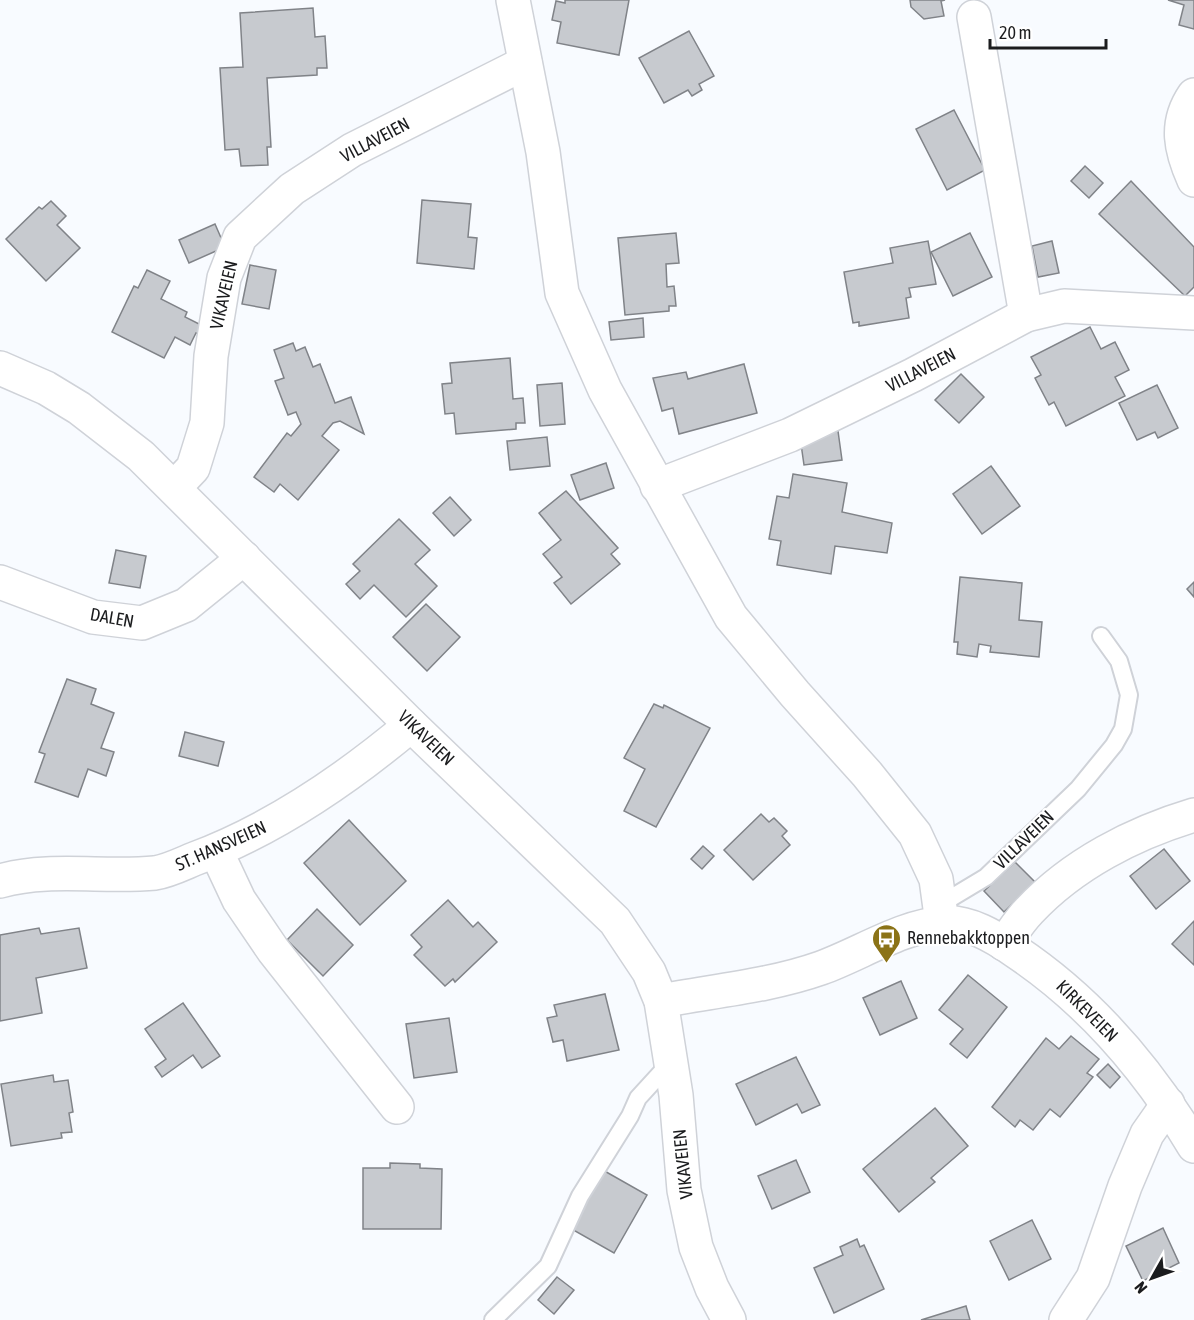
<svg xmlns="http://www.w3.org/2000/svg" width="1194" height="1320" font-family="'Asap Condensed',sans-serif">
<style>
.building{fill:#c7cacf;stroke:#808388;stroke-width:1.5}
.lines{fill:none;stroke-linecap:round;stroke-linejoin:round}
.service-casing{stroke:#cfd2d8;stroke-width:20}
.minor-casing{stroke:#cfd2d8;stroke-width:36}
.secondary-casing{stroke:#cfd2d8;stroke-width:36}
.service{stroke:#fff;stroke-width:16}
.minor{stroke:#fff;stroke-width:33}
.secondary{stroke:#fff;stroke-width:33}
.labels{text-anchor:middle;stroke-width:4.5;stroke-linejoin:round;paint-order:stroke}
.street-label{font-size:18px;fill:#1b1c1e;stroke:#fff}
.poi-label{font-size:18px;fill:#1b1c1e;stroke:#fff;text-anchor:start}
</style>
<rect width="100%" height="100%" fill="#f8fbff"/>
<!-- building -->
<g class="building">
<polygon points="565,0 629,0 619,55 557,43 561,22 552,20 556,1 565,3"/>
<polygon points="910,0 945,0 941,1 944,16 924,19 911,7"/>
<polygon points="1194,0 1194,29 1179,25 1184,5 1168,0"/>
<polygon points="313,8 315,37 325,36 327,68 317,68 317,75 267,78 271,147 267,147 268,165 241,166 239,149 225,150 220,68 243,67 240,13"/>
<polygon points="689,31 714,76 699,84 702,90 692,96 688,90 664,103 639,58"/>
<polygon points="954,110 985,170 947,190 916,129"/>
<polygon points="1085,166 1103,183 1089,198 1071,181"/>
<polygon points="1131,181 1194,247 1194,287 1185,296 1099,214"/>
<polygon points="422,200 471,204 468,237 477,238 474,269 417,263"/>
<polygon points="51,201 66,216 57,225 80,248 46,281 6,239 39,207 42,209"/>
<polygon points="215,224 225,247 189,263 179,240"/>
<polygon points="676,233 679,263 666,264 667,287 674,286 676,306 669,306 669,311 625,315 618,238"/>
<polygon points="970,233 992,277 953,296 931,252"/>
<polygon points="928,241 936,284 909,288 911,297 906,298 909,318 859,326 859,322 853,323 844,272 893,263 890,248"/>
<polygon points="1052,241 1059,273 1038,277 1032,246"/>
<polygon points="250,265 276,270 269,309 242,304"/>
<polygon points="147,270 170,281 161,299 187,312 185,317 203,326 202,335 196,333 190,345 175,337 164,358 112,332 134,286 138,288"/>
<polygon points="643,318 644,337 611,340 609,322"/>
<polygon points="1090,327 1101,349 1115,342 1129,370 1115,377 1125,396 1066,426 1054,402 1049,405 1035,378 1041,375 1031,357"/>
<polygon points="293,343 296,351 305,347 313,367 320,364 335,403 351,397 364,434 340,421 333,423 322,436 339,450 298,500 280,484 274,492 254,477 287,433 291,436 301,424 296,412 288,415 275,381 284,378 274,350"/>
<polygon points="510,358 513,399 523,398 525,423 516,423 516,429 456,434 454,413 445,414 442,384 452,383 450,363"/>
<polygon points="744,364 757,413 679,434 673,408 662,411 653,378 686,372 688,379"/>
<polygon points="961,374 984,397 959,423 935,400"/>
<polygon points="562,383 565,424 540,426 537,385"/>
<polygon points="1157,385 1178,428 1158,438 1155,432 1137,440 1119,403"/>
<polygon points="838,431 842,460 804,465 800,437"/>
<polygon points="547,437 550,466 510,470 507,441"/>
<polygon points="606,463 614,488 580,500 571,475"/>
<polygon points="991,466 1020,506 982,534 953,494"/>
<polygon points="793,474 847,483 842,512 892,523 887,553 835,546 831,574 777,565 781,541 769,539 777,496 789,498"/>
<polygon points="566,491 618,548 611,554 620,564 571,604 554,583 562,577 543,554 561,540 539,513"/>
<polygon points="450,497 471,520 454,536 433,513"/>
<polygon points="399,519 430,550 415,564 437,586 406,617 374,585 360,599 346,584 360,571 353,564"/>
<polygon points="116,550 146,556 140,588 109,583"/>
<polygon points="960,577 1022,583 1019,620 1042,622 1039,657 990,652 991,646 979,644 977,657 957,654 958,642 954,642"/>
<polygon points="1194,582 1194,597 1187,589"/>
<polygon points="426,604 460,637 427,671 393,637"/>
<polygon points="67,679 96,689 91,704 114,713 101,748 114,752 106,776 88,769 78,797 35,782 45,754 39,752"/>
<polygon points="654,704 663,708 664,705 710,728 656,827 624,811 645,769 624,758"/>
<polygon points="185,732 224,742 218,766 179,756"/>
<polygon points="761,814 769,822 774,818 787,831 782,836 790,845 753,880 724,850"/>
<polygon points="349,820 406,881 360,925 304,863"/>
<polygon points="703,846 714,856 702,869 691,859"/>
<polygon points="1164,849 1190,881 1156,909 1130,876"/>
<polygon points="1015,862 1035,882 1004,912 984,891"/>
<polygon points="448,900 473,927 478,922 497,942 455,982 453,979 445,986 414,955 422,947 411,935"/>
<polygon points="317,909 353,945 323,976 287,940"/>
<polygon points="1194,921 1194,965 1172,944"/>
<polygon points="39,928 41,934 79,928 87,968 36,978 42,1013 0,1021 0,935"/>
<polygon points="968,975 1007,1007 967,1058 950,1044 963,1029 939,1010"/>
<polygon points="901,981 917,1018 880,1035 863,998"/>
<polygon points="605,994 619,1050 567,1061 563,1040 553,1042 547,1018 557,1016 554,1005"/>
<polygon points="183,1003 220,1056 202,1068 193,1055 162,1077 155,1067 166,1059 145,1029"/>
<polygon points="449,1018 457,1072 414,1078 406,1024"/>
<polygon points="1071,1036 1099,1059 1087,1073 1093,1077 1060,1117 1050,1109 1033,1130 1020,1120 1015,1127 992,1107 1046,1038 1059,1049"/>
<polygon points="796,1057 820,1105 802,1113 797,1104 756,1125 736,1084"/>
<polygon points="1108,1064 1120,1077 1110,1088 1097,1075"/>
<polygon points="53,1075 54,1082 68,1080 73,1112 69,1113 72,1132 61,1133 62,1138 11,1146 1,1084"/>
<polygon points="935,1108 968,1146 931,1178 935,1182 899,1212 863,1169"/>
<polygon points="796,1160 810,1192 772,1209 758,1176"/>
<polygon points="390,1163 420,1164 420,1168 442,1169 441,1229 363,1229 363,1168 390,1168"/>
<polygon points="601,1169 647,1195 614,1253 568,1227"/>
<polygon points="1032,1220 1051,1259 1009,1280 990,1241"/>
<polygon points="1163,1228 1179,1263 1143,1281 1126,1246"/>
<polygon points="857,1239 860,1247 864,1245 884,1289 834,1313 814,1268 843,1255 840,1247"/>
<polygon points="557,1277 574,1290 554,1314 538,1300"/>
<polygon points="966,1306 970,1320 921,1320"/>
</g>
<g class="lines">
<defs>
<g id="service">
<polyline points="941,904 986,877 1078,789 1114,745 1123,729 1129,695 1119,661 1101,636"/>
<polyline points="493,1320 548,1266 580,1196 630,1116 638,1098 670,1063"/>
</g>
<g id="minor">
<polyline points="513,0 543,152 562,293 605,390 731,617 795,694 867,774 915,834 936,879 942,923"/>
<polyline points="974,17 1026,315"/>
<path d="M1194,95c-20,29 -13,56 0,85"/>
<polyline points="657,486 790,435 913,375 1026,315 1064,306 1194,313"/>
<polyline points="174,488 193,468 207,423 211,356 224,278 240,237 292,189 352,150 525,63"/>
<polyline points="0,582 93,617 142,623 186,605 244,558"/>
<polyline points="216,851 239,900 273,950 397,1107"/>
<path d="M0,881c50,-14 104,-3 155,-8 13,-2 27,-9 39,-14 78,-29 154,-81 217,-134"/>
<path d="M1004,944c8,-11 16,-24 25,-33 44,-47 105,-78 165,-96"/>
<polyline points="1066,1320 1093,1278 1125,1186 1147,1134 1168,1104"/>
</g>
<g id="secondary">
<polyline points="0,368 46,388 79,408 141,456 411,725 615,921 649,972 661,1001 676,1095 684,1190 696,1247 712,1288 729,1320"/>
<path d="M661,1001c52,-10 109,-15 160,-33 39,-14 81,-42 123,-45 25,-2 51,14 71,28 75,50 133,118 179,195"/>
</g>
</defs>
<!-- service casing -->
<use href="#service" class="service-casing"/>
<!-- minor casing -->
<use href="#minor" class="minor-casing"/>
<!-- secondary casing -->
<use href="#secondary" class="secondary-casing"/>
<!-- service -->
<use href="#service" class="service"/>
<!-- minor -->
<use href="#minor" class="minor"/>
<!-- secondary -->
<use href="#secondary" class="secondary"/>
</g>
<!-- icons -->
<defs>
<symbol id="bus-pin" viewBox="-11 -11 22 30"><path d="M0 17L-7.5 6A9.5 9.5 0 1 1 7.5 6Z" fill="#8b7317" stroke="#fff"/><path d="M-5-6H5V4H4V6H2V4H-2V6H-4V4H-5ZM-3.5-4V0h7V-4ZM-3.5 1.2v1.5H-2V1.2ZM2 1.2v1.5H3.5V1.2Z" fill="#fff"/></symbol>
</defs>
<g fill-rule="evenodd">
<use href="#bus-pin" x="870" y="922" width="33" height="45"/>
</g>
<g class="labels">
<!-- street labels -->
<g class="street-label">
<text transform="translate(375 140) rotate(-28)" y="6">VILLAVEIEN</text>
<text transform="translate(224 295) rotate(-77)" y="6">VIKAVEIEN</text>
<text transform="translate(921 370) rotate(-27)" y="6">VILLAVEIEN</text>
<text transform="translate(112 618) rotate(10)" y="6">DALEN</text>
<text transform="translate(426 738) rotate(44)" y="6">VIKAVEIEN</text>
<text transform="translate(1024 840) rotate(-44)" y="6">VILLAVEIEN</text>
<text transform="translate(221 846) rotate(-24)" y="6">ST. HANSVEIEN</text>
<text transform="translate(1087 1011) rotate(45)" y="6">KIRKEVEIEN</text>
<text transform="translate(683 1164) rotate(-96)" y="6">VIKAVEIEN</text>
</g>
<!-- poi labels -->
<g class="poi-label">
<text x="907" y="944">Rennebakktoppen</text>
</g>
</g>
<!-- north arrow -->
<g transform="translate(1152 1278) rotate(230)" stroke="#ffffff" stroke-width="4.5" paint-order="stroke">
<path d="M0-4.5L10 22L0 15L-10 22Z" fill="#1b1c1e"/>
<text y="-9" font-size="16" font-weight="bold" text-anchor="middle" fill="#1b1c1e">N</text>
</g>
<!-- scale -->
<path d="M990 39v9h116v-9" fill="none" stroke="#1b1c1e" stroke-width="3"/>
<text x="999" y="39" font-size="18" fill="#1b1c1e" stroke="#ffffff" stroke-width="4.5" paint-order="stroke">20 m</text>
</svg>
